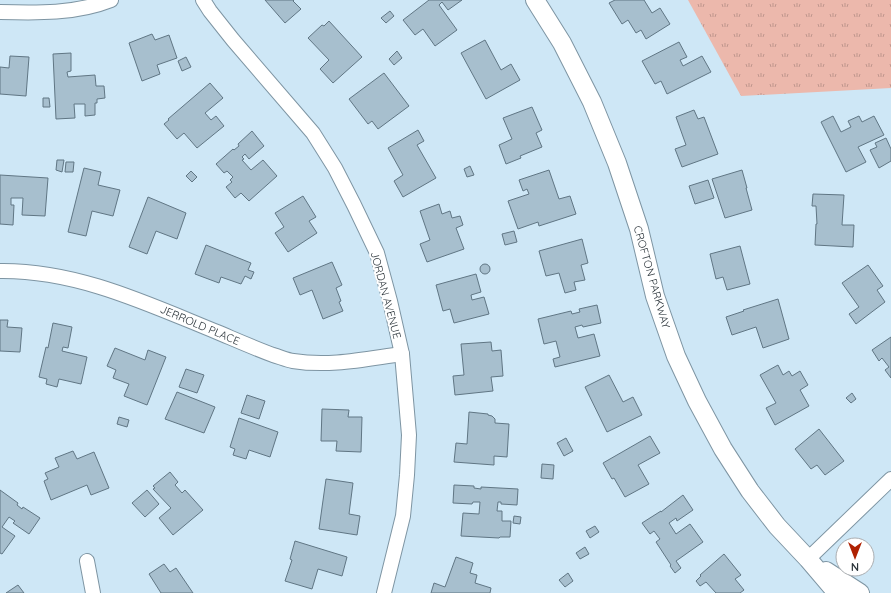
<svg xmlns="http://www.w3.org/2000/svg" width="891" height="593" font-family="Quicksand,sans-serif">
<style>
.grass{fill:url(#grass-tufts)}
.building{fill:#a7bfce;stroke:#607684}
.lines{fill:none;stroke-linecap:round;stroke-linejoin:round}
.minor-casing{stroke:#7e95a3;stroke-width:16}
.tertiary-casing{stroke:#7e95a3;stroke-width:20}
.minor{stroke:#fff;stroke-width:14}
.tertiary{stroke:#fff;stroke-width:18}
.labels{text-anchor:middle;stroke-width:4;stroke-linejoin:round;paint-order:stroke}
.street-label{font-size:11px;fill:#2c353b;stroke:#fff}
</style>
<defs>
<pattern id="grass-tufts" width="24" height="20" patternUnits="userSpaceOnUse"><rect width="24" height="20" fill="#ecb8ac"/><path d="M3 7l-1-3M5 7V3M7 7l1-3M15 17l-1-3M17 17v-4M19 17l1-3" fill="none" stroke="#bf968d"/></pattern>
</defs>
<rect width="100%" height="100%" fill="#cee7f6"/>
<!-- grass -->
<polygon class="grass" points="688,0 891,0 891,88 741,96"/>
<!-- building -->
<g class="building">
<polygon points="265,0 294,0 293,1 301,9 285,23"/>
<polygon points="429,0 462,0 448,10 442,2 439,5 457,30 435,46 423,29 415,35 403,20"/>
<polygon points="615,0 644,0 652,13 660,8 670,24 646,39 641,30 636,33 628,20 622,24 609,3"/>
<polygon points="390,11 394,16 386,23 381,18"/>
<polygon points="329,21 362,57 333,83 320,69 329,60 308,38 322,25 324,26"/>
<polygon points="152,34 155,40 169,35 177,58 157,65 160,74 142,81 129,43"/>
<polygon points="485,40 501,70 511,64 520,80 486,99 461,53"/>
<polygon points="679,42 687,57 680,60 683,66 702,56 711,72 667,94 661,81 655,84 642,61"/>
<polygon points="397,51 402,58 394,65 389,59"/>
<polygon points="71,53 71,71 67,72 68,77 95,75 96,86 104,86 105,98 97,99 97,103 95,103 95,115 85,116 85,104 74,104 75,118 56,119 53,54"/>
<polygon points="10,56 29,57 26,96 0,94 0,67 9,68"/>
<polygon points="186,57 191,67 182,71 178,61"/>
<polygon points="384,73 409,106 378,129 372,121 368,124 349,99"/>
<polygon points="210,83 223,98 205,113 211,120 216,116 224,126 197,148 184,133 177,139 164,124 169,120 168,119"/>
<polygon points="43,98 49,98 50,107 43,107"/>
<polygon points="532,107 542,130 536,133 542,147 520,156 521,158 506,164 499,145 512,139 503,118"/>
<polygon points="694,110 698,119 704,117 718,154 682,167 675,149 686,145 676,117"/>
<polygon points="833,116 841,132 851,127 848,121 859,116 862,122 874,116 884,135 858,147 866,162 846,172 821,122"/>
<polygon points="418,130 424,141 417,145 436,178 403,197 394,181 403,175 388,148"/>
<polygon points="252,131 264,146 249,159 245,154 242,157 244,159 242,160 251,170 263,160 277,176 249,201 241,193 235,198 226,187 232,182 230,180 233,177 227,171 224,173 216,164 233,149 234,150 239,146 238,144"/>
<polygon points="886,138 891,149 891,161 879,168 870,150 877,147 875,143"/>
<polygon points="57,160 64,160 62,172 56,170"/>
<polygon points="66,162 74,162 73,172 65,172"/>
<polygon points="470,166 474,175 467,177 464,169"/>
<polygon points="84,168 101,172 98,185 120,190 113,216 92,211 86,236 68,232"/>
<polygon points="549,170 559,199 570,196 576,214 539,226 538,222 518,229 508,201 529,194 527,189 523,191 519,180"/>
<polygon points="742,170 747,188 746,188 752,210 725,218 712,179"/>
<polygon points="191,171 197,177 192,182 186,176"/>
<polygon points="0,175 48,178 45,216 22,215 23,198 11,198 11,205 14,205 13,225 0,224"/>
<polygon points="708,180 714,198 695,204 689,186"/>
<polygon points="813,194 844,195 842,225 854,225 853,247 815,245 816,224 817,224 816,206 812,206"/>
<polygon points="303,196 316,217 309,221 317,233 288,252 275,233 284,227 275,213"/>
<polygon points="148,197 186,213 177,239 156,231 147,254 129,247"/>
<polygon points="439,204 442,214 450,211 452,218 460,216 463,225 456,228 464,249 427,262 420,244 430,240 420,211"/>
<polygon points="514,231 517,242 505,245 502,234"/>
<polygon points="582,239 588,263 581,265 585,280 574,282 576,290 565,293 559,273 546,276 539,251"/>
<polygon points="206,245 251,263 248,270 254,272 251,279 245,276 241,284 221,277 219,283 195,274"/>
<polygon points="740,246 750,284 727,290 723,277 716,279 710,254"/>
<polygon points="332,262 342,285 336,288 341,301 339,302 343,311 323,319 312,290 300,295 293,278"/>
<circle cx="485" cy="269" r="5"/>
<polygon points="868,265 883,286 877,290 885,302 856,324 849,314 859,307 842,283"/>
<polygon points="476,274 481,292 471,295 472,300 484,297 489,314 454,323 450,309 443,311 436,285"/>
<polygon points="778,299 789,339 763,348 756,327 732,335 726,317 744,311 743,310"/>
<polygon points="597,305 601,323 583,327 582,325 575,327 578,338 594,334 600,356 555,367 553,359 560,357 556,341 544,344 538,319 571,311 572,314 580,312 579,309"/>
<polygon points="0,320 8,320 7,327 22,328 20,352 0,351"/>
<polygon points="53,323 72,327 68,348 63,347 62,351 87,357 81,384 59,379 57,387 46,384 47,379 39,377 46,347 48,348"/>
<polygon points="891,337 891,378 885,370 889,367 882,358 879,361 872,350"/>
<polygon points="491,342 492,351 501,350 503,376 491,377 493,391 455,395 453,376 464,375 461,344"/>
<polygon points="115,348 145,360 148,350 166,357 147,405 124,396 129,384 113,378 116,370 107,366"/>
<polygon points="778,365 783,375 789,371 792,376 800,371 808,385 800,390 809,406 775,425 766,408 776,403 760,375"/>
<polygon points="186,369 204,375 197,393 179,387"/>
<polygon points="609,375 623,402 633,397 642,415 607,432 585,387"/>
<polygon points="177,392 215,407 204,433 165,419"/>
<polygon points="852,393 856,399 851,403 846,398"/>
<polygon points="247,395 265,401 259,419 241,413"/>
<polygon points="322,409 349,410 348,417 362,417 361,452 336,451 337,441 321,441"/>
<polygon points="469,412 488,414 488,415 492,416 495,419 495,423 509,424 507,457 494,456 494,465 454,462 456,443 467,444"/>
<polygon points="119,417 129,420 127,427 117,424"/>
<polygon points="239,418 278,432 270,457 249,450 246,459 233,455 235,449 230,447"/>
<polygon points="819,429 844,461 825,475 817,465 811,469 795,449"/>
<polygon points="650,436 660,453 638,465 649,484 625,497 614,478 612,479 603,463"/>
<polygon points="566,438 573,451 564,456 557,443"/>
<polygon points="73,451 77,459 94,452 109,488 91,495 87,485 51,500 44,481 48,479 45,473 59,467 55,458"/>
<polygon points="542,464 554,465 553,479 541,478"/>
<polygon points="170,472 178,482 175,485 182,493 185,490 203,510 173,535 159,518 171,508 153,489 155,488 153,486"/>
<polygon points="326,479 353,483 349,514 360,516 357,535 319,529"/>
<polygon points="454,485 474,486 474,488 481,489 481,487 518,489 517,505 501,504 501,502 498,502 497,511 502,511 502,521 511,521 510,537 500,537 499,538 461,536 463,513 479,514 480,502 473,502 472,504 453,503"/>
<polygon points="0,490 18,503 17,505 22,509 23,507 40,518 29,534 13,523 15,521 9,517 2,527 15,536 2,554 0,553"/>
<polygon points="147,490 159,504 145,517 132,503"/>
<polygon points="683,495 693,510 677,521 676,518 669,523 676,534 690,524 703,542 676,561 681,568 675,573 670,566 671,565 656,542 660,539 654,531 650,534 642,523 661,511 661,512"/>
<polygon points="514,516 521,517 520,524 513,523"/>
<polygon points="595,526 599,532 590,538 586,531"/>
<polygon points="295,541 347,557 342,576 318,569 312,589 285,581 292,560 290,559"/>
<polygon points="585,547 589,554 580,559 576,553"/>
<polygon points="724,554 741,575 735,579 744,590 740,593 716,593 706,582 700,586 696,581 701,576 700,575"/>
<polygon points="456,557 473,563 470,573 477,575 475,583 491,588 490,593 431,593 434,583 445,587"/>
<polygon points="164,564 170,572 176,568 193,593 161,593 149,574"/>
<polygon points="568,573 573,581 565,587 559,580"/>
<polygon points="18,585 24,593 6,593"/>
</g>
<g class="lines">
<defs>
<g id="minor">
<polyline points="203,0 210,11 233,40 313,133 335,168 354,205 377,253 390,301 402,354 409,435 407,475 403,516 384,593"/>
<path d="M0,12c37,1 76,2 111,-12"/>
<path d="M0,271c77,-1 148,33 217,61 19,8 37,16 56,23 7,2 14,5 20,6 37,6 72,-2 109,-7"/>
<polyline points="808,559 891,479"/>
<polyline points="87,561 93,593"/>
</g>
<g id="tertiary">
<polyline points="535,0 562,43 592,102 617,163 639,229 655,296 676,356 697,401 723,449 750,491 777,526 808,559 837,593"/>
<polyline points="826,571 860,593"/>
</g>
</defs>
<!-- minor casing -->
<use href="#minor" class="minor-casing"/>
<!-- tertiary casing -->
<use href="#tertiary" class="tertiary-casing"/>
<!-- minor -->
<use href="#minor" class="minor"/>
<!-- tertiary -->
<use href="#tertiary" class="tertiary"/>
</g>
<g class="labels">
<!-- street labels -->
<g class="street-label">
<text transform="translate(652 277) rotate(74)" y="4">CROFTON PARKWAY</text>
<text transform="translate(386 295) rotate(75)" y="4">JORDAN AVENUE</text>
<text transform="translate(200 325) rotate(23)" y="4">JERROLD PLACE</text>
</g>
</g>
<!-- north arrow -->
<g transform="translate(855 557) rotate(180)"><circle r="19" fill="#ffffff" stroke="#abaeb1"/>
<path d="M0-3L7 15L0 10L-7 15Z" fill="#af2102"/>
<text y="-6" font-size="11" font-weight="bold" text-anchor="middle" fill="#2c353b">N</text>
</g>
</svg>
